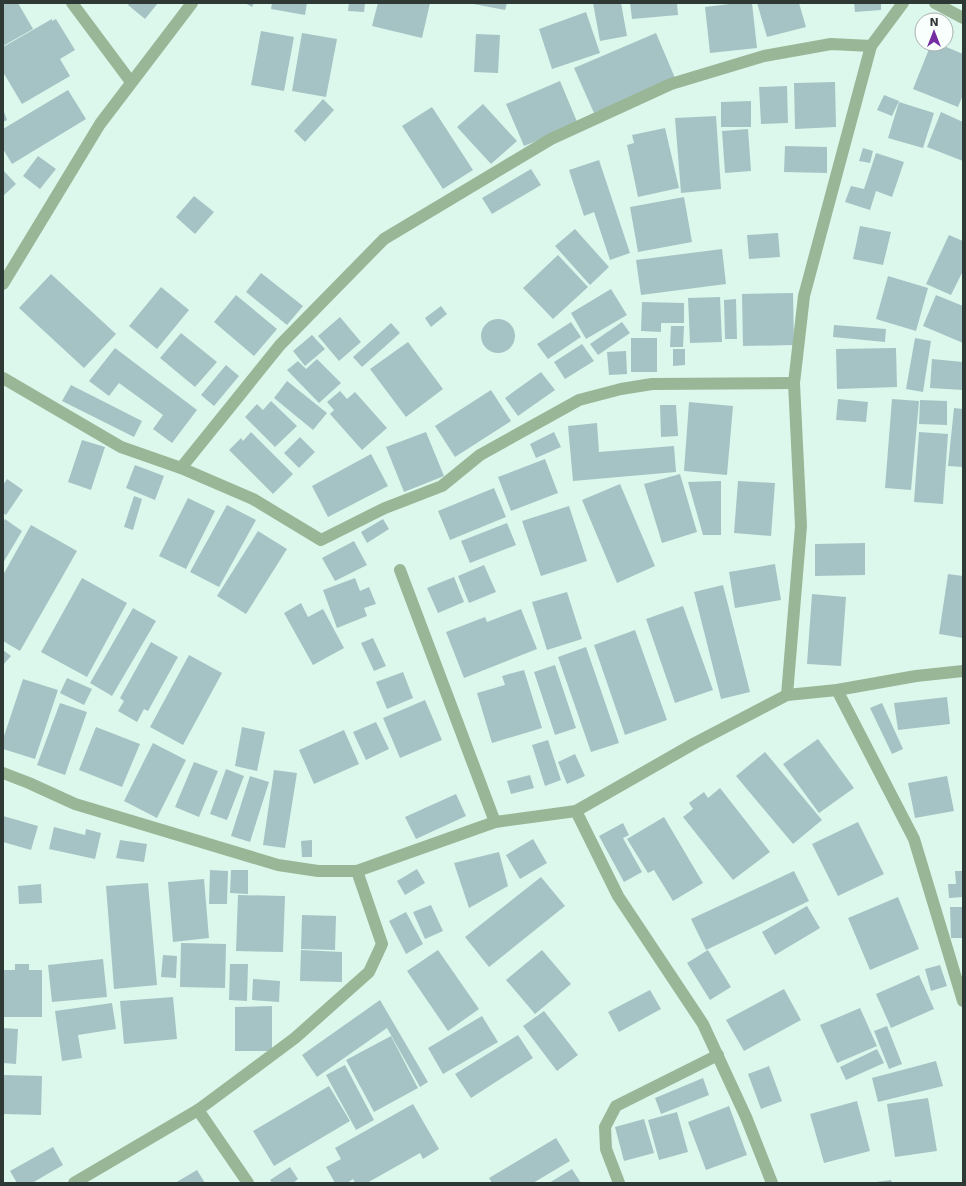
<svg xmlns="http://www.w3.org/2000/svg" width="966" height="1186" font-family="'DejaVu Sans',sans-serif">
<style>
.building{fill:#a5c3c4}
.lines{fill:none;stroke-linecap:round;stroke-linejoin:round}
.street{stroke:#99b797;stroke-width:12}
</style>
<rect width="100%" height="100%" fill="#dcf8ed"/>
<!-- building -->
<g class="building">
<polygon points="7,3 18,3 33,29 3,46 3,5"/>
<polygon points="129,3 158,3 145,19 128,5"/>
<polygon points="245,3 254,3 252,7"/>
<polygon points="272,3 307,3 305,15 271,9"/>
<polygon points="349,3 365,3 364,12 348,11"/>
<polygon points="378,3 430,3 422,38 372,26"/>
<polygon points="468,3 507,3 505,10"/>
<polygon points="593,3 621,3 627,36 600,41"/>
<polygon points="630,3 677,3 678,15 632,19"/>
<polygon points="737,3 752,3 757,48 710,53 705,7"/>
<polygon points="757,3 799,3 806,27 767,37"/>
<polygon points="854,3 881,3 881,10 855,12"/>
<polygon points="586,12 600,53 552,69 539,29"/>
<polygon points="52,19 52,21 56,19 75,50 60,59 70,76 22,104 3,72 3,47"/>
<polygon points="261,31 294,37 284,91 251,85"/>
<polygon points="302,33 337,39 326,97 292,91"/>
<polygon points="656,33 675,78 594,113 574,68"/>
<polygon points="476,34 500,35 498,73 474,72"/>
<polygon points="931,44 939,44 963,54 963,95 958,107 913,89"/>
<polygon points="560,81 578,124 524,146 506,104"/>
<polygon points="835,82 836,127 795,129 794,83"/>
<polygon points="787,86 788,123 761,124 759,87"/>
<polygon points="68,90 86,119 12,164 3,149 3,129"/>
<polygon points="884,95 899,101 892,116 877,110"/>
<polygon points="323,99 334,110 305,142 294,131"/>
<polygon points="751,101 751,127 721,127 721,102"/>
<polygon points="899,102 934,113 923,148 888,138"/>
<polygon points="483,104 517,141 491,164 457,127"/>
<polygon points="432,107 473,170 443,189 402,126"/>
<polygon points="3,109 7,120 3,122"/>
<polygon points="941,112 963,122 963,161 927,147"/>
<polygon points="716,116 721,189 681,193 675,118"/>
<polygon points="665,128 679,188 638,197 627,145 634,143 632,135"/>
<polygon points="748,129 751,171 725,173 722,131"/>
<polygon points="785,146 827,147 827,173 784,172"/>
<polygon points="863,148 873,151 870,163 859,161"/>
<polygon points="876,153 904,162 892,197 876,191 870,210 845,202 851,186 864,189"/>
<polygon points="38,156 56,169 40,189 23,176"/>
<polygon points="599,160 630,253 610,260 594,212 584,216 569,170"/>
<polygon points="531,169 541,185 492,214 482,198"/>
<polygon points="3,170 16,184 3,196"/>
<polygon points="194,196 214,212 195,234 176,217"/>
<polygon points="684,197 692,242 638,252 630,207"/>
<polygon points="860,226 891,232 883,265 853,259"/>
<polygon points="575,229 609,267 590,285 555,246"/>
<polygon points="778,233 780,257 749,259 747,235"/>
<polygon points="949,235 963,241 963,271 951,295 926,284"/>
<polygon points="722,249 726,284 641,295 636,260"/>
<polygon points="558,255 588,287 553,319 523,288"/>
<polygon points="261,273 303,306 287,325 246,292"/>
<polygon points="51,274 116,334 84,368 19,308"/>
<polygon points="888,276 928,288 916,331 876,319"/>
<polygon points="161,287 189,310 157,349 129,326"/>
<polygon points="611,289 627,315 586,339 571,313"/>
<polygon points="793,293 794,345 743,346 742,294"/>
<polygon points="236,295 277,329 254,356 214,322"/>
<polygon points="936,295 963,306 963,343 923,326"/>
<polygon points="720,297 722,342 690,343 688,298"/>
<polygon points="736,299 737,339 725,339 724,300"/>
<polygon points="642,302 684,303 684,323 661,323 661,332 641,331"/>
<polygon points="441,306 447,314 431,327 425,318"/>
<polygon points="340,317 361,342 339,361 318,336"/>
<circle cx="498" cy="336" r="17"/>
<polygon points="571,322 581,337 548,359 537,344"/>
<polygon points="622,322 630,333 598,355 590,344"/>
<polygon points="391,323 400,333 362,367 353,357"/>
<polygon points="834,325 886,329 885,342 833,337"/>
<polygon points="671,326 684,326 683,347 670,347"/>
<polygon points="181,333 217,362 195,387 160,358"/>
<polygon points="312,335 325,349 305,366 293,351"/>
<rect x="631" y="338" width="26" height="34"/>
<polygon points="915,338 931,341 923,392 906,389"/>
<polygon points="408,342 443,389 406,417 370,369"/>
<polygon points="582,344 594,361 565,379 554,362"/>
<polygon points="115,348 197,410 172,443 153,429 163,415 119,383 109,396 89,381"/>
<polygon points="896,348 897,387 837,389 836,349"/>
<polygon points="673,349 685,349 685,365 673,366"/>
<polygon points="626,351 627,374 609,375 607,352"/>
<polygon points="317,359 341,383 319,403 287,370 298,361 306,369"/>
<polygon points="932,359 963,362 963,390 930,388"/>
<polygon points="226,365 239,376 214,406 201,395"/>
<polygon points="541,372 555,390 518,416 505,398"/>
<polygon points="287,381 327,413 313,430 274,398"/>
<polygon points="71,385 142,421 134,437 62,401"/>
<polygon points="491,390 511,421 455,457 435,426"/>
<polygon points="340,391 347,399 355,392 387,428 362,450 330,414 334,410 327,402"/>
<polygon points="838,399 868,402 866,422 836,420"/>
<polygon points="892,399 919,401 911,490 885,488"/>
<polygon points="920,400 947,401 947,425 919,424"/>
<polygon points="271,401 297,426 275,447 245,417 257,404 263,410"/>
<polygon points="689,402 733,406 727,475 684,471"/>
<polygon points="660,405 676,405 678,436 661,437"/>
<polygon points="954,408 963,409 963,467 948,466"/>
<polygon points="597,423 599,452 674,446 676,472 573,481 568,426"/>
<polygon points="251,432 293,474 273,494 229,450 241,438 243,441"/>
<polygon points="426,432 444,476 404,492 386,447"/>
<polygon points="554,432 561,447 536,458 530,444"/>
<polygon points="919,432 948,434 943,504 914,502"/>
<polygon points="300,437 315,452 299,468 284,453"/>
<polygon points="82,440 105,447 91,490 68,482"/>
<polygon points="371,454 388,486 328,517 312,486"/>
<polygon points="545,459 558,493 511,511 498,477"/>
<polygon points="135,465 164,476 155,500 126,488"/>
<polygon points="680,474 697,532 662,543 644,484"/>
<polygon points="7,479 23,490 6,515 3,513 3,485"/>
<polygon points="721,481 721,535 703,535 688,482"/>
<polygon points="738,481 775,483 771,536 734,533"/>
<polygon points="620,484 655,566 617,583 582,500"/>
<polygon points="494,488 506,517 450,540 438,511"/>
<polygon points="134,496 142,499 133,530 124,527"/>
<polygon points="188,498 215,511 186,569 159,556"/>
<polygon points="227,505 256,520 219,587 190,572"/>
<polygon points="569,506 587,561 541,576 522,521"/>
<polygon points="5,519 22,531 3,563 3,523"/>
<polygon points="383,519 389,529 367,543 361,532"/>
<polygon points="507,523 516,545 470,563 461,541"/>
<polygon points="31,525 77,551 20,651 3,641 3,575"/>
<polygon points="258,531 287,549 246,614 217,596"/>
<polygon points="354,541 367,565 335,581 322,558"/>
<polygon points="865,543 865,575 815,576 815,544"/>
<polygon points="775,564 781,600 735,608 729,572"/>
<polygon points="484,565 496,592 469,603 458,576"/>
<polygon points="948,574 963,576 963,638 939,634"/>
<polygon points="454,577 464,602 438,613 427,588"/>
<polygon points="82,578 127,603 87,677 41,652"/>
<polygon points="355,578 360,591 369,587 376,604 364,608 367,616 337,628 323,590"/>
<polygon points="723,585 750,692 721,699 694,592"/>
<polygon points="567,592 582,639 547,650 532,602"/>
<polygon points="812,594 846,597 841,666 807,664"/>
<polygon points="301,603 308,617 323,609 344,648 313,665 284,613"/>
<polygon points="683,606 713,690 675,703 646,619"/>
<polygon points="133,608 156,621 112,696 90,683"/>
<polygon points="521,609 537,649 464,678 446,632 485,617 487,622"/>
<polygon points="635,630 667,720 625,735 594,645"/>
<polygon points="373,638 386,666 374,671 361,643"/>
<polygon points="151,642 178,657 148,711 144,709 137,722 118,711 124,701 120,698"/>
<polygon points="586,647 619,743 591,752 558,657"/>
<polygon points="3,650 11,656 3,665"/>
<polygon points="189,655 222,673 183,745 150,727"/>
<polygon points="555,665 576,728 555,735 534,672"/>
<polygon points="524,670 542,728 492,743 477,693 505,685 502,676"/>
<polygon points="403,672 413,698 387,709 376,682"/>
<polygon points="67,678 92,689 84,705 60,693"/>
<polygon points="23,679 58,690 35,759 3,749 3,739"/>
<polygon points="947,697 950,724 898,730 894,703"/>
<polygon points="425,700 442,740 400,758 383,718"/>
<polygon points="60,703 87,712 65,775 37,765"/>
<polygon points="882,703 903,749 892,754 870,708"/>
<polygon points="376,722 389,749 366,760 353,732"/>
<polygon points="96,727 140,744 122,787 79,770"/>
<polygon points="242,727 265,732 257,771 235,766"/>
<polygon points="344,730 359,764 314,784 299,750"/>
<polygon points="818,739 854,788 819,813 783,764"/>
<polygon points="548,740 561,780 545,786 532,745"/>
<polygon points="153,743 186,760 157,818 124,801"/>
<polygon points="765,752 822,820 793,844 736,776"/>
<polygon points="575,754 585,776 567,784 558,762"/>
<polygon points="194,762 218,771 199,817 175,807"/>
<polygon points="226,769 244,776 227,820 210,814"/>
<polygon points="274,770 297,773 285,848 263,845"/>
<polygon points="530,775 534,788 511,794 507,781"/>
<polygon points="250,776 269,782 250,842 231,836"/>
<polygon points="947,776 954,811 915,818 908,783"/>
<polygon points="720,788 770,852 733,880 683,817 693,809 689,803 704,792 708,798"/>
<polygon points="456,794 466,816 416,839 405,817"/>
<polygon points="3,816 38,826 31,850 3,842"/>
<polygon points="664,817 703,883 673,901 654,870 648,873 627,839"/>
<polygon points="858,822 884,874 838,896 812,844"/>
<polygon points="623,823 629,835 623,838 642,872 624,882 599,836"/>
<polygon points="54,827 85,835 86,829 101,833 95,859 49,849"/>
<polygon points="533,839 547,863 520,879 506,855"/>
<polygon points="120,840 147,844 144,862 116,858"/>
<polygon points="312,840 312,857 302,857 301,841"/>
<polygon points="499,852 508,886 469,908 454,863"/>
<polygon points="417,869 425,883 405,895 397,881"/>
<polygon points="210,870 228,871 227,904 209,904"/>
<polygon points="231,870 248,870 248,894 230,893"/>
<polygon points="794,871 809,901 706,950 691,919"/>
<polygon points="955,871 963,871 963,897 949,898 948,884 956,884"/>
<polygon points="541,877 565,906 489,967 465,937"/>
<polygon points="204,879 209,938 173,942 168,882"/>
<polygon points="148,883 157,985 114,989 106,886"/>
<polygon points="41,884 42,903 19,904 18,886"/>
<polygon points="238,895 285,896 283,952 236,951"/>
<polygon points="898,897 919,949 870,970 848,918"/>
<polygon points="431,905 443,931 425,939 413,912"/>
<polygon points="807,906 820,928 775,955 762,932"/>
<polygon points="950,907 963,907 963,938 951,938"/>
<polygon points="406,912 423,944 406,954 389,921"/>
<polygon points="302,915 336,916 335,950 301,949"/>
<polygon points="181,943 226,944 225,988 180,987"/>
<polygon points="301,950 342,952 342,982 300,981"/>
<polygon points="438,950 479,1009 448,1031 407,971"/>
<polygon points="542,950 571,984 535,1014 506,980"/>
<polygon points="708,950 731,987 710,1000 687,963"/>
<polygon points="163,955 177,956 176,978 161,977"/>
<polygon points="103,959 107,997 52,1002 48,965"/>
<polygon points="15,964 29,964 29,970 42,970 42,1017 3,1017 3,970 15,970"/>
<polygon points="230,964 248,964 247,1001 229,1000"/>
<polygon points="940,965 947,986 931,991 925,969"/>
<polygon points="919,975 934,1009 891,1028 876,994"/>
<polygon points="253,979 280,981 279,1002 252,1000"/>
<polygon points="784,989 801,1020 744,1051 726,1020"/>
<polygon points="650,990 661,1009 619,1032 608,1012"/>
<polygon points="173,997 177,1039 124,1044 120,1001"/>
<polygon points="380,1000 428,1082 420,1087 387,1028 317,1077 302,1055"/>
<polygon points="112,1003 116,1029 78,1035 82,1058 62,1061 55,1011"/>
<polygon points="272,1006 272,1051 235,1051 235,1007"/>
<polygon points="860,1008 877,1046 837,1063 820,1025"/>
<polygon points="544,1011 578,1055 557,1071 523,1026"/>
<polygon points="482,1016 498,1042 443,1074 428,1048"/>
<polygon points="887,1026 902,1064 889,1069 874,1031"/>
<polygon points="3,1028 18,1029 16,1064 3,1063"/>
<polygon points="518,1035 533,1058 471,1098 455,1074"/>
<polygon points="391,1036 418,1088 374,1112 346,1060"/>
<polygon points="877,1049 884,1063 846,1080 840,1067"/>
<polygon points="936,1061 943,1086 878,1102 872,1078"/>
<polygon points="345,1065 374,1120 356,1130 326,1075"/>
<polygon points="769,1066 782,1101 761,1109 748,1074"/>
<polygon points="3,1075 42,1076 41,1115 3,1114"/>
<polygon points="703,1078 709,1095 661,1114 655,1098"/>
<polygon points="329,1086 350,1121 274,1166 253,1131"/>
<polygon points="928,1098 937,1151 895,1157 887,1104"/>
<polygon points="857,1101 870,1151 824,1163 810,1114"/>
<polygon points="413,1104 439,1149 423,1159 420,1153 367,1183 355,1183 353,1179 347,1183 335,1183 326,1167 341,1159 335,1148"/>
<polygon points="729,1106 747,1155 706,1170 688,1122"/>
<polygon points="677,1112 688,1152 659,1160 648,1120"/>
<polygon points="644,1119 654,1153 624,1161 615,1127"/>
<polygon points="556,1138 570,1161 533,1183 492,1183 489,1178"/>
<polygon points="53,1147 63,1165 32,1183 17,1183 10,1171"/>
<polygon points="290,1167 298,1179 293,1183 272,1183 270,1180"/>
<polygon points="572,1169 581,1183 549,1183"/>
<polygon points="197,1170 205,1183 175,1183"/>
<polygon points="891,1180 892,1183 876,1183 876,1182"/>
</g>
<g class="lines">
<!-- street -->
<g class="street">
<polyline points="72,3 131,82"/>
<polyline points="935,3 963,18"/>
<polyline points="3,284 100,124 192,3"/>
<polyline points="3,378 121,447 181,468 253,499 321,540 385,508 442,486 480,455 579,400 621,389 652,384 794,383"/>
<polyline points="181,468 280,345 384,239 551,139 671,84 764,56 831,44 871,46"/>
<polyline points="400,570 495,822"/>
<polyline points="837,690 914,839 963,1001"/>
<polyline points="787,695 801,526 794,383 804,296 871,46 903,3"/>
<polyline points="3,773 29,783 75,804 278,865 318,871 357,871 495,822 576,811 695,743 787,695 837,690 916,676 963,671"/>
<polyline points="576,811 618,896 703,1024 746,1117 772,1183"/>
<polyline points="198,1110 248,1183"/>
<polyline points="74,1183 198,1110 295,1038 369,972 382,944 357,871"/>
<polyline points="619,1183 606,1149 605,1127 616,1106 718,1055"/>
</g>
</g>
<!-- border -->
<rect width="966" height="1186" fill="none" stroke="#2e3935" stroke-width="8"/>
<!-- north arrow -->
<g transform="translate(934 32)"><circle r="19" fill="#f9fffd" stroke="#a8b0ad"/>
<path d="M0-3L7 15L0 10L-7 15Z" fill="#752ea1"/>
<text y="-6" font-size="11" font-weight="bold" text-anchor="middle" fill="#2e3935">N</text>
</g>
</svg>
